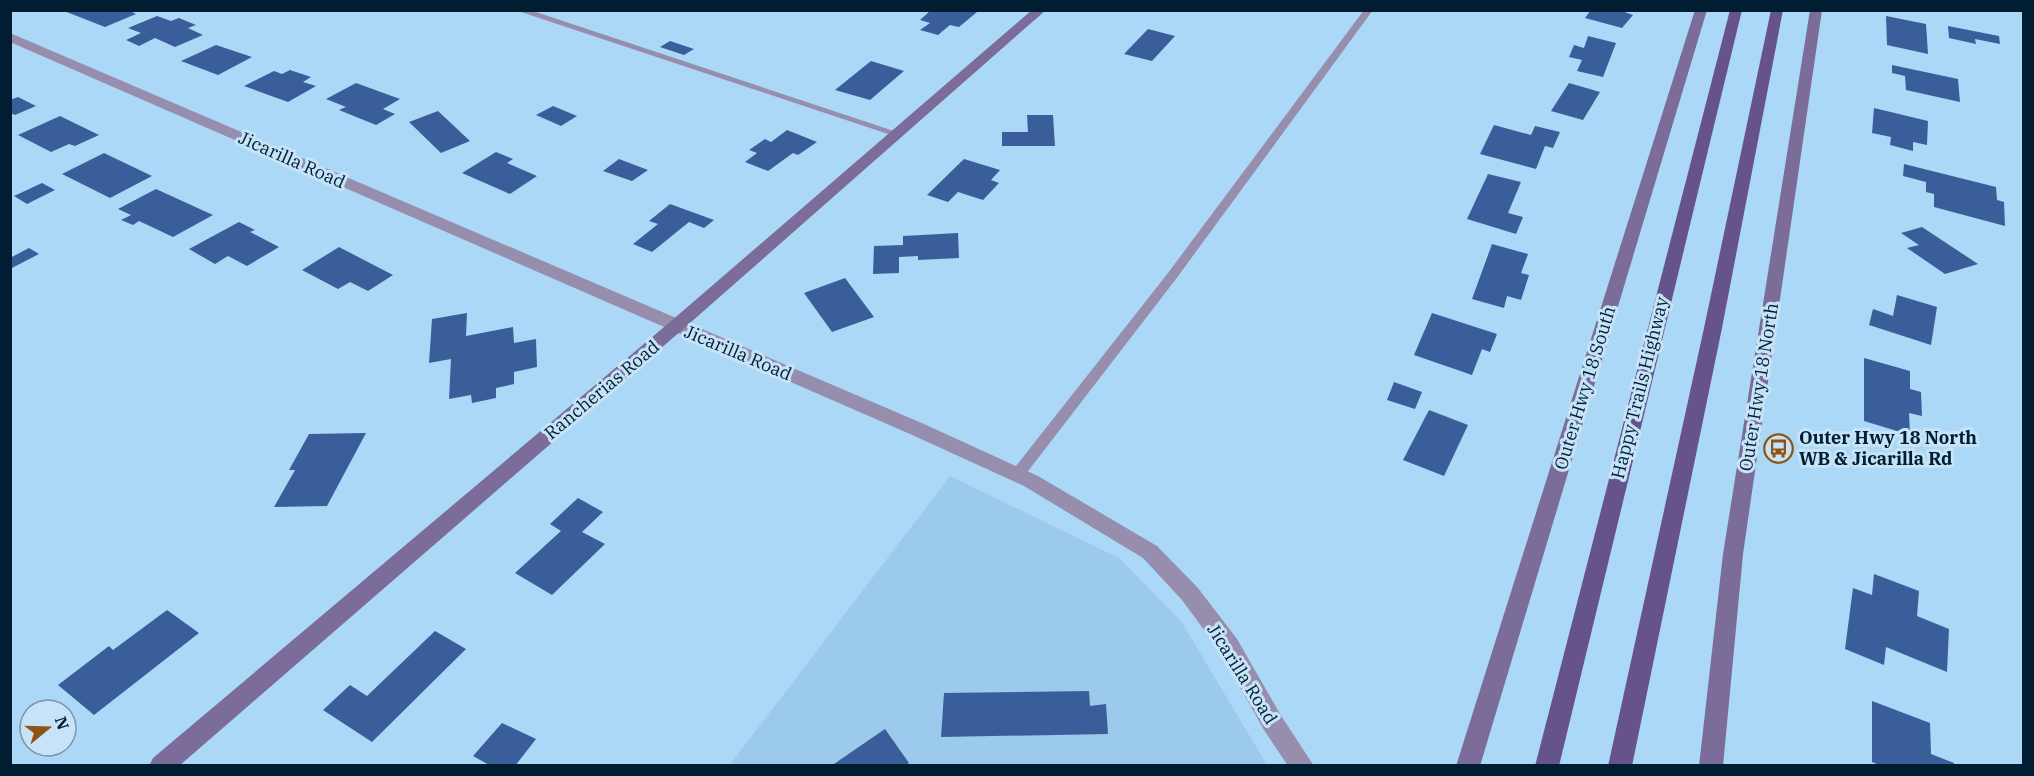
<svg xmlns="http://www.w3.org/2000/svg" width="2034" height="776" font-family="'IBM Plex Serif',serif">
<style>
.built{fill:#9ccaec}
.building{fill:#3a5e9a}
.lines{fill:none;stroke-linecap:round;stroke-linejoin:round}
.lane{fill:#978dad;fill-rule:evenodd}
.street{fill:#978dad;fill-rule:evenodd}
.secondary{fill:#7b6c99;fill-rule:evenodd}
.primary{fill:#67538b;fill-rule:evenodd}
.labels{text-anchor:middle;stroke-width:6;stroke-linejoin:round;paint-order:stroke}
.street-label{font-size:18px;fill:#001d31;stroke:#c6e3f8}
.poi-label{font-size:18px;font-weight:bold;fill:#001d31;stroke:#c6e3f8;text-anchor:start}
</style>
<rect width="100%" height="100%" fill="#acd8f7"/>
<!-- built -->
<polygon class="built" points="950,476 1119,558 1181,621 1267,765 729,766"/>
<!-- building -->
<g class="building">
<polygon points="128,10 136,14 105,27 64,11"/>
<polygon points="931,10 972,10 977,12 959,27 950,25 938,35 920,30 930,23 920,20"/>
<polygon points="1591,10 1619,10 1633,15 1622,28 1585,18"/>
<polygon points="157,16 171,21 179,18 196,25 188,28 203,35 175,47 155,38 139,46 126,40 141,33 128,28"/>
<polygon points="1886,16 1926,24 1928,54 1887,45"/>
<polygon points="1948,26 1999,36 2000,44 1975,39 1976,44 1949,38"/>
<polygon points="1148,29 1175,36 1152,61 1124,54"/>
<polygon points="1588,36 1616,43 1603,77 1577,71 1582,60 1569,57 1574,45 1584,48"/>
<polygon points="670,41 694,49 684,55 660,47"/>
<polygon points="216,45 252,57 218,75 181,61"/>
<polygon points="871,61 904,71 870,100 835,90"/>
<polygon points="1892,65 1958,79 1960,102 1906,90 1905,76 1892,73"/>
<polygon points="290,70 311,77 303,82 316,86 288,102 244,86 274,71 282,74"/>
<polygon points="356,83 400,99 383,109 395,114 376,125 339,110 346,107 326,99"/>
<polygon points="1569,83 1600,92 1583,120 1551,111"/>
<polygon points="18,97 36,106 15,115 10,113 10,100"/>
<polygon points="553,106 577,116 561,126 536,115"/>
<polygon points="1874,108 1928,121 1927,145 1913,142 1913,151 1890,145 1891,137 1872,133"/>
<polygon points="438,111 470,141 441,153 409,122"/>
<polygon points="1027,115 1053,115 1055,146 1002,146 1002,132 1028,132"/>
<polygon points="60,116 99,135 75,146 69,144 51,152 18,135"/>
<polygon points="1494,125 1531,135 1535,126 1560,132 1553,148 1545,146 1536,169 1480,154"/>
<polygon points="787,130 817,142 798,155 793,153 768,171 745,162 757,153 749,150 765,139 771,142"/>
<polygon points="496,152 513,159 507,163 537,176 510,194 462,173"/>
<polygon points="104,153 152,176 110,198 62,174"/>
<polygon points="619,159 648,170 632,181 603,171"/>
<polygon points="964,159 1000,170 991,180 999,183 983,200 958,192 948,202 927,195"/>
<polygon points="1904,164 1996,187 1997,200 2004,202 2005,226 1934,207 1934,194 1926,192 1926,182 1903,176"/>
<polygon points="1488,174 1521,182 1508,213 1523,217 1516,234 1467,219"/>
<polygon points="42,183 55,190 27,204 14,196"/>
<polygon points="156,189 213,215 173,237 139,221 133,225 121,220 131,215 118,209"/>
<polygon points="670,204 714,220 704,228 689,222 652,252 633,244 658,224 649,221"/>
<polygon points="239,222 255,230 250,232 279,247 247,266 228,256 215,264 189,249"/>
<polygon points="1922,227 1978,264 1945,274 1907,248 1919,245 1901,233"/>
<polygon points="958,233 959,258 918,260 918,256 899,257 899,273 873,274 874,246 903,245 903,236"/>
<polygon points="1492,244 1528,254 1521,273 1529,275 1521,300 1507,296 1504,308 1472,299"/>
<polygon points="339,247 393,275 368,291 350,282 338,289 302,270"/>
<polygon points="29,248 39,254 10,269 10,258"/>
<polygon points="845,278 874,317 832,332 804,293"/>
<polygon points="1897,295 1937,307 1931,345 1869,325 1873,309 1893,316"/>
<polygon points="467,313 466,336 513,327 514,343 536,339 537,367 514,372 514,384 496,388 496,398 472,403 471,395 449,399 451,359 429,363 432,319"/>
<polygon points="1432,313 1497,334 1490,352 1482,349 1472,375 1414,355"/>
<polygon points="1864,358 1910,371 1910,389 1921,392 1922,416 1909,413 1910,435 1864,421"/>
<polygon points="1394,382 1422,392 1415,409 1387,400"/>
<polygon points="1429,410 1468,425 1444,476 1403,460"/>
<polygon points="366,433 327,506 274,507 295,470 289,470 309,434"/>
<polygon points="578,498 603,512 582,532 605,544 552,595 515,573 561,531 550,524"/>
<polygon points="1874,574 1919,591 1917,616 1949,629 1947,672 1886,647 1884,665 1845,649 1853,588 1872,595"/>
<polygon points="167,610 199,633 94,715 58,685 109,646 113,650"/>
<polygon points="435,631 466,649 372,742 323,710 350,685 367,696"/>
<polygon points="1089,691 1090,706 1106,704 1108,734 941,737 944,693"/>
<polygon points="1872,701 1930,723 1931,754 1954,763 1954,766 1882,766 1872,762"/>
<polygon points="502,723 536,739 515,766 491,766 473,756"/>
<polygon points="885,729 909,763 904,766 831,766"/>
</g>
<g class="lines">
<!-- lane -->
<g class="lane">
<polygon points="515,10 530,10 903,134 898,137 894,136"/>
<polygon points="1364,10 1373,10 1176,279 1022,479 1012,479 1010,475 1012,471 1168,273"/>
</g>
<!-- street -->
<polygon class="street" points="10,33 924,424 1038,476 1157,546 1198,588 1237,639 1280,714 1314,766 1288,766 1264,730 1221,653 1182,600 1143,558 1024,486 910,434 10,42"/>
<!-- secondary -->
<g class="secondary">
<polygon points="1032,10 1046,10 682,330 179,766 149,766 153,758 670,322"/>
<polygon points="1695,10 1707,10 1480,766 1456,766"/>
<polygon points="1810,10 1822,10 1743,554 1723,766 1699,766 1723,554"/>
</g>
<!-- primary -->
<g class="primary">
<polygon points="1730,10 1742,10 1559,766 1535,766"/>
<polygon points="1771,10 1783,10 1722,328 1632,766 1608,766 1704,328"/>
</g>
</g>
<!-- icons -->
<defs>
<symbol id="bus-ring" viewBox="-11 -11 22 22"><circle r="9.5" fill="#c6e3f8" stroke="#8f5215" stroke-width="1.5"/><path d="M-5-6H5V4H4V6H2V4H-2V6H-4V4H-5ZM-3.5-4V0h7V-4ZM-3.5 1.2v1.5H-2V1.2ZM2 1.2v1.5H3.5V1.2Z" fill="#8f5215"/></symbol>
</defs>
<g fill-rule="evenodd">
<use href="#bus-ring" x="1762" y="432" width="33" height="33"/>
</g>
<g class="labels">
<!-- street labels -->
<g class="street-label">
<text transform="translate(292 160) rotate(24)" y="6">Jicarilla Road</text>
<text transform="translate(738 353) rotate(23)" y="6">Jicarilla Road</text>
<text transform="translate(1759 387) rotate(-81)" y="6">Outer Hwy 18 North</text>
<text transform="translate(1585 388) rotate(-73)" y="6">Outer Hwy 18 South</text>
<text transform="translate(1640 388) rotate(-76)" y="6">Happy Trails Highway</text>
<text transform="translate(602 390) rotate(-40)" y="6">Rancherias Road</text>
<text transform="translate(1242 674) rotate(58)" y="6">Jicarilla Road</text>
</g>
<!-- poi labels -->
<g class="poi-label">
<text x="1799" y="444">Outer Hwy 18 North<tspan x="1799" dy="21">WB &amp; Jicarilla Rd</tspan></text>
</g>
</g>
<!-- border -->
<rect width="2034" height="776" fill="none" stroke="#001d31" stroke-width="24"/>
<!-- north arrow -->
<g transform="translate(48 728) rotate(71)"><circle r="28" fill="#c6e3f8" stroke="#7794a8" stroke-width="1.5"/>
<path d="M0-4.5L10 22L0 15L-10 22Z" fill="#8f5215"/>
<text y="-9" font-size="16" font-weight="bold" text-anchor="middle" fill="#001d31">N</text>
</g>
</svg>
